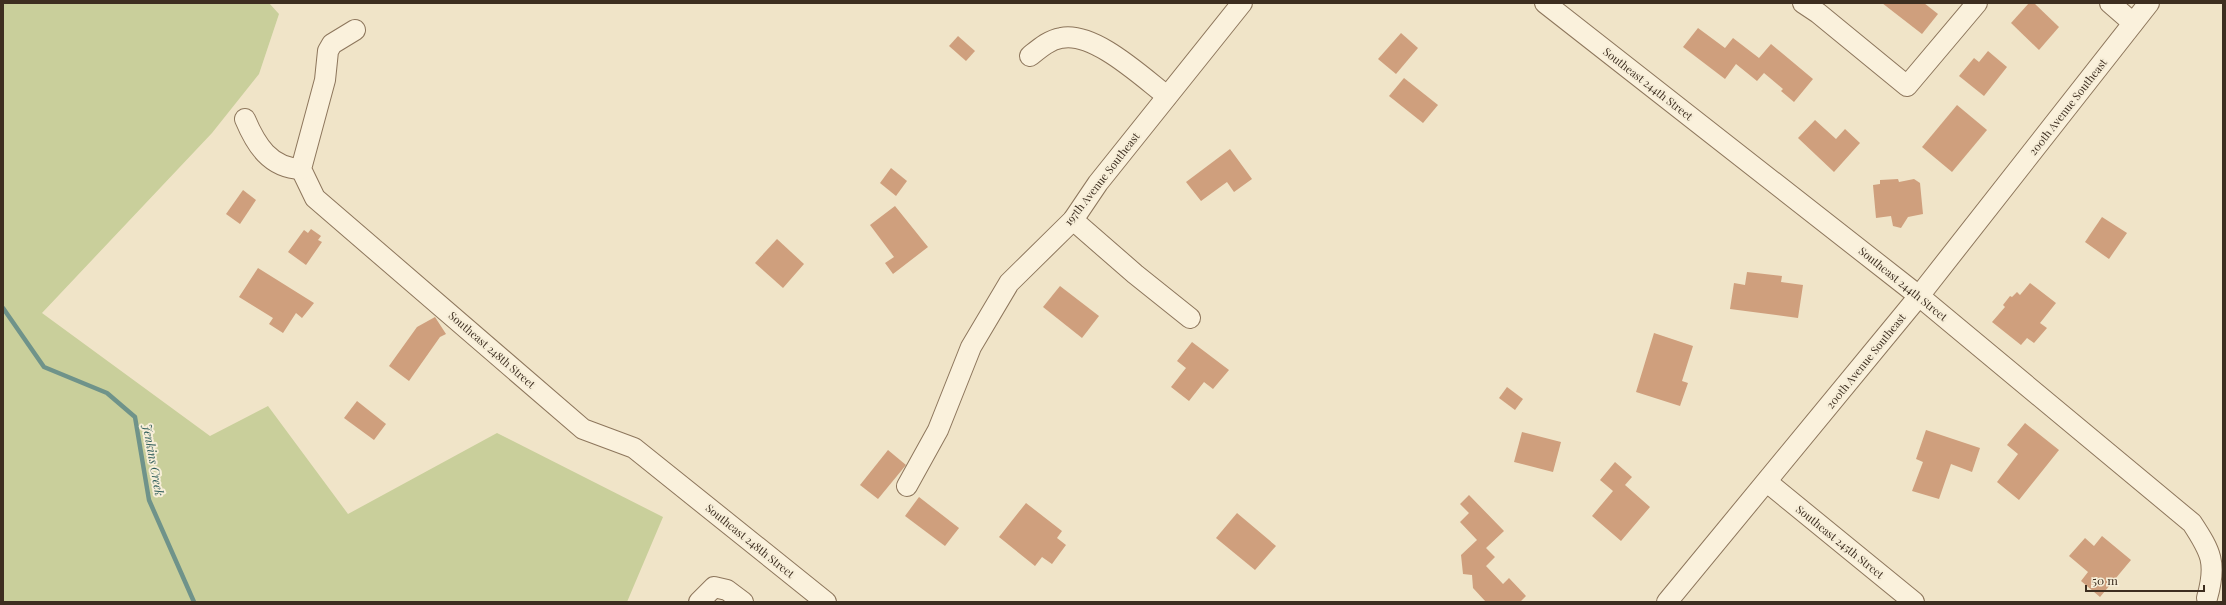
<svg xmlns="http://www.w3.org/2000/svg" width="2226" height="605" font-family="'Playfair Display',serif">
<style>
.green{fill:#c9cf9b}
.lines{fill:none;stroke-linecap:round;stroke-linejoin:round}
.stream{stroke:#6f938a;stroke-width:4.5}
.building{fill:#cf9f7d}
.minor-casing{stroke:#8d765c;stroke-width:22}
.minor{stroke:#faf1dc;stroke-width:20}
.labels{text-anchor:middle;stroke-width:4;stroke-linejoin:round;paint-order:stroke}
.street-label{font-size:11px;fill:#3d2e20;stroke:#f7eed8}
.water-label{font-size:12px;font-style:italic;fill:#2f5d5a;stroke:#f7eed8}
</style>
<rect width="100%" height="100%" fill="#f0e4c8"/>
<!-- green -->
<polygon class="green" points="3,3 269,3 279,14 259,74 212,133 42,313 210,436 268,406 348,514 497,433 663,517 627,602 3,602"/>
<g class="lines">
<!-- stream -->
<polyline class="stream" points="3,308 44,367 107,393 135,417 149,500 194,602"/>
</g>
<!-- building -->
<g class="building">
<polygon points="1882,3 1924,3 1938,14 1922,34"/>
<polygon points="2029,3 2034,3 2059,27 2039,50 2011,23"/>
<polygon points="1698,28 1725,48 1733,38 1759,58 1771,44 1813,79 1794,102 1781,91 1783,89 1764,73 1757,81 1736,64 1725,79 1683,47"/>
<polygon points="1401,33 1418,48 1396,74 1378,59"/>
<polygon points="958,36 975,51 966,61 949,46"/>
<polygon points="1988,51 2007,67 1984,96 1959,76 1974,58 1979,62"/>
<polygon points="1404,78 1438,105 1423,123 1389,96"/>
<polygon points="1957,105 1987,130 1952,172 1922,147"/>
<polygon points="1815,120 1836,139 1845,129 1860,143 1834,172 1798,138"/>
<polygon points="1230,149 1252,179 1234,192 1227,182 1201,201 1186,182"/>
<polygon points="891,168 907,181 896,196 880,183"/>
<polygon points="1898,179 1899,182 1914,179 1920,183 1923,214 1908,217 1901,228 1893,226 1891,216 1876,218 1873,185 1880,184 1880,180"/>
<polygon points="243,190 256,200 240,224 226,214"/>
<polygon points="895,206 928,247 893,274 885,263 894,257 870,225"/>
<polygon points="2102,217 2127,233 2109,259 2085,242"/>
<polygon points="311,229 321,236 318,240 322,242 306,265 288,252 304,230 308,233"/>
<polygon points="777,239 804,264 783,288 755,263"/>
<polygon points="258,268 314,303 302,318 296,313 283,333 269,324 273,318 239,297"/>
<polygon points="1747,272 1782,276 1781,282 1803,285 1798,318 1730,309 1734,283 1745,285"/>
<polygon points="2030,283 2056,303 2040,323 2047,328 2034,343 2027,338 2021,345 1992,322 2005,307 2003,305 2010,296 2012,297 2017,292 2020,295"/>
<polygon points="1060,286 1099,316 1082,338 1043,307"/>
<polygon points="435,317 446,334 440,337 409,381 389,366 417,327"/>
<polygon points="1654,333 1693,346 1682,381 1688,383 1680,406 1636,392"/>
<polygon points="1192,342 1229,370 1213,389 1204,382 1189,401 1171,387 1186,368 1177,361"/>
<polygon points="1507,387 1523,399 1515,410 1499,398"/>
<polygon points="357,401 386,424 374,440 344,418"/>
<polygon points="2025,423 2059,450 2019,500 1997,482 2018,454 2007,445"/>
<polygon points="1926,430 1980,448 1972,472 1951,464 1939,499 1912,491 1923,462 1916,459"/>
<polygon points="1522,432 1561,442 1553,472 1514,462"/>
<polygon points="888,450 906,465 878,499 860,485"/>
<polygon points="1615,462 1632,477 1625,485 1650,507 1621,541 1592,516 1613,491 1600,480"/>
<polygon points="1469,495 1504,531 1486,548 1495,557 1486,566 1503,584 1509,578 1526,596 1520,602 1486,602 1473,588 1472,575 1463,574 1461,555 1477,540 1460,522 1469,513 1460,504"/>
<polygon points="919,497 959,528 945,546 905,516"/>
<polygon points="1026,503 1062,531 1057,538 1066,545 1052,564 1042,557 1035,566 999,537"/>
<polygon points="1237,513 1276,546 1255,570 1216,538"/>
<polygon points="2102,536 2131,560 2100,597 2081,581 2088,572 2069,556 2085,538 2094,546"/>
</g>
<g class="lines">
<defs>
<g id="minor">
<path d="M1545,3l374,293 273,227c19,29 25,40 15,75"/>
<polyline points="1803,3 1818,13 1907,86 1977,3"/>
<polyline points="2110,3 2133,23"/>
<polyline points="355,30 332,44 328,51 325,80 301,169 315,198 583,429 634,448 826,602"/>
<path d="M1030,56c10,-8 19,-16 31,-18 33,-7 81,39 106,58"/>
<path d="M245,119c11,26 25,49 56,50"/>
<polyline points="1073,220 1135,274 1190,318"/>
<polyline points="1767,482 1914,602"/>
<polyline points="907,486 938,430 971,347 1009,283 1073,220 1098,183 1242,3"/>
<polyline points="699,602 714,587 727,590 743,602"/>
<polyline points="1667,602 1919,296 2149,3"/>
</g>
</defs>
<!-- minor casing -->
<use href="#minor" class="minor-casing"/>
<!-- minor -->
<use href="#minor" class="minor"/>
</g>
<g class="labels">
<!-- street labels -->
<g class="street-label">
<text transform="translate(1648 84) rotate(38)" y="4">Southeast 244th Street</text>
<text transform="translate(2068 107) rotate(-52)" y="4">200th Avenue Southeast</text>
<text transform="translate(1102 179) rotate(-52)" y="4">197th Avenue Southeast</text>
<text transform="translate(1903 284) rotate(39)" y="4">Southeast 244th Street</text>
<text transform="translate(492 350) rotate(41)" y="4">Southeast 248th Street</text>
<text transform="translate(1866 361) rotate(-51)" y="4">200th Avenue Southeast</text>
<text transform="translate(750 541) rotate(39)" y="4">Southeast 248th Street</text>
<text transform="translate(1840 542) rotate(39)" y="4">Southeast 245th Street</text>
</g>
<!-- water labels -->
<g class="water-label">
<text transform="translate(153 460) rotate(80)" y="4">Jenkins Creek</text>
</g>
</g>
<!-- border -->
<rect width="2226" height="605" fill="none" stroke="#3d2e20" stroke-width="8"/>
<!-- scale -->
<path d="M2086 585v6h118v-6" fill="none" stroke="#3d2e20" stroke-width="2"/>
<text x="2092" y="585" font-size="12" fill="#3d2e20" stroke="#f7eed8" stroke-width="3" paint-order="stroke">50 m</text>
</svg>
